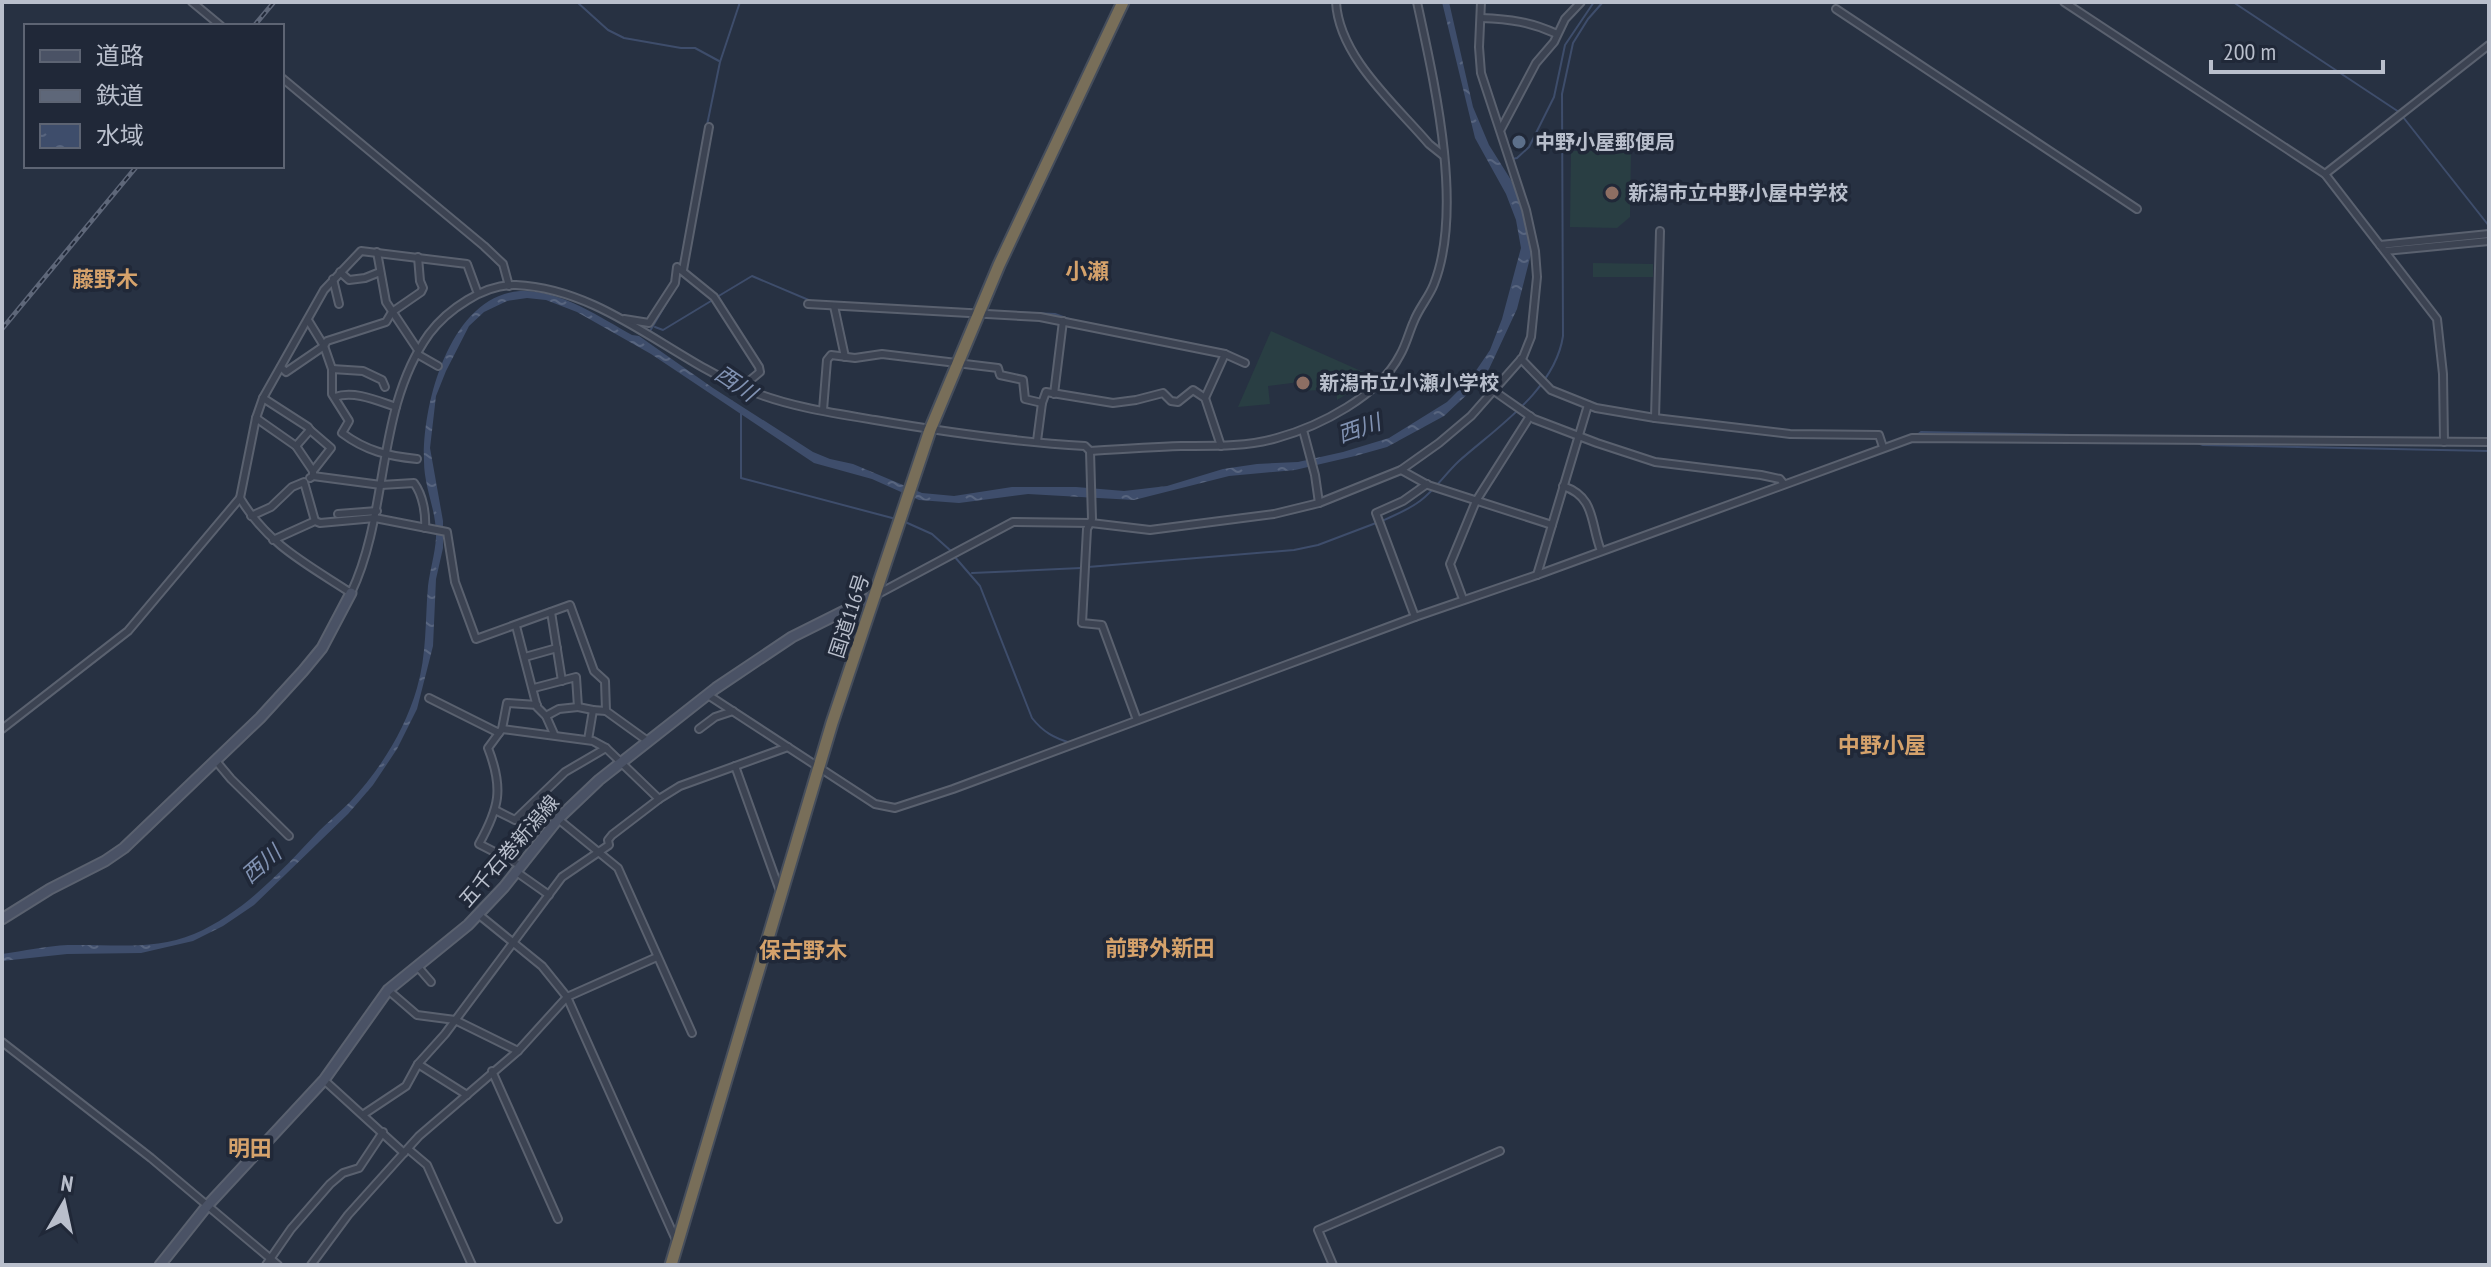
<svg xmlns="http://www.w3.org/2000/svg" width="2491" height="1267" font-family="'PT Sans Narrow','Noto Sans JP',sans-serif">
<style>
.garden{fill:#293e43}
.water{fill:url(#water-ripples)}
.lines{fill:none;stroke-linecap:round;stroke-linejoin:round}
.stream{stroke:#3e4d6b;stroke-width:2}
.street-casing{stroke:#5a616f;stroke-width:10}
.secondary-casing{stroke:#5a616f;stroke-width:13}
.highway-casing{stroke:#464e5c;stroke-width:15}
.street{stroke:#3c4352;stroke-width:6}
.secondary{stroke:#4a5265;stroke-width:9}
.highway{stroke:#786e59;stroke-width:11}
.rail-casing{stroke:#5e6779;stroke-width:5}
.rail{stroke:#202838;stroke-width:2;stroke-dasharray:6;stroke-linecap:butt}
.service-dot{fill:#5c6f8a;stroke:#202838;stroke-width:3}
.education-dot{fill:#8d6e63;stroke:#202838;stroke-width:3}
.labels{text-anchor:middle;stroke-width:7;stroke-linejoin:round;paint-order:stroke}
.poi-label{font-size:20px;font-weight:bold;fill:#b9bfcc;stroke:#202838;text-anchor:start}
.street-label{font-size:20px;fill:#b9bfcc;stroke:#202838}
.neighbourhood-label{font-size:22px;font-weight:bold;fill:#d5a26b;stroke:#202838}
.water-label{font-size:22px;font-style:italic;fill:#8192b2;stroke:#202838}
</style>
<defs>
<pattern id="water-ripples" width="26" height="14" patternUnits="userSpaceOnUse" patternTransform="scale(2)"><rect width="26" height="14" fill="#3e4d6b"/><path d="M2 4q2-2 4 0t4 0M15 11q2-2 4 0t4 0" fill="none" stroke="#58657f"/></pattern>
</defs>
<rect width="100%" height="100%" fill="#273142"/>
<!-- garden -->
<g class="garden">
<polygon points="1571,151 1631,151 1630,217 1617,228 1570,227"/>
<polygon points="1593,263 1653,264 1653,277 1593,277"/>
<polygon points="1271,331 1370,375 1357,388 1337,400 1336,389 1302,391 1300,382 1268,386 1270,404 1238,407"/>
</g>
<!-- water -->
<path class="water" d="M1442,2h7l24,105 16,38 22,35 11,26 8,31 1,17 -14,55 -28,60 -16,20 -29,27 -57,31 -32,9 -60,14 -66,6 -95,24 -106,-6 -69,9 -40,-3 -47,-21 -58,-16 -163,-109 -74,-42 -31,-12 -19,-2 -20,3 -23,11 -15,14 -23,45 -10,25 -6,52 13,73v27l-7,31 -3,67 -16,63 -20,40 -24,36 -25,29 -94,91 -31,21 -30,15 -52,12 -74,1 -65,7v-7c22,-3 44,-8 66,-9 42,-1 85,6 126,-11 51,-22 88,-64 125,-103 10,-10 21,-19 31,-29 30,-32 55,-72 67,-114 10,-34 8,-67 11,-102 2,-16 7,-32 8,-48 1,-27 -12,-50 -12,-77 -2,-57 26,-165 96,-170 39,-2 80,26 112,44l7,1 74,52 100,64 17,7 23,5 69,29 32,3 58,-9h64l48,4 43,-5 56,-17 34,-5 41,-2 45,-10 46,-14 58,-36 24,-24 19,-28 12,-31 19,-71 -5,-28 -10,-26 -31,-56z"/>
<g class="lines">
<!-- stream -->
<g class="stream">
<polyline points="577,2 608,30 624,38 681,48 695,48 719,61"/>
<polyline points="2233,2 2399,112"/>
<polyline points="2403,117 2489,226"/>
<polyline points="707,125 720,62 740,2"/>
<polyline points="1512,159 1517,158 1529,147 1554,97 1565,45 1594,2"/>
<polyline points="682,259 699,163"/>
<polyline points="717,297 752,276 811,301"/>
<polyline points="1009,312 1055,314 1077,322"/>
<polyline points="655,327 663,330 711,301"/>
<polyline points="650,331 677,285"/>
<polyline points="741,413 741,478 896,519"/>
<polyline points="1917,435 1921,432 2182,437"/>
<polyline points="2195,442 2203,445 2489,451"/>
<polyline points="903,521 932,534 951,551"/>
<path d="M1382,521c13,-6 26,-11 38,-20 15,-11 25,-27 39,-40 37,-33 96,-71 104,-125l-1,-242 11,-51 15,-24 15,-17"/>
<path d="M954,556l26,30 52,132c11,14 22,20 39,25"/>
<polyline points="1088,567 1294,550 1318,545 1376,523"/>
<polyline points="972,573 1081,568"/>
<polyline points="1460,605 1480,598"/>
<polyline points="1362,640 1435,613"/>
<polyline points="1085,743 1135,724"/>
</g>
<defs>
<g id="street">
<polyline points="192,2 221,26"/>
<path d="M1336,2c3,55 59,102 93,142l15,12"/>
<polyline points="2064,2 2325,174 2437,319 2443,374 2444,442"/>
<polyline points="1836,9 2137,209"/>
<path d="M1481,18c29,1 50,4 76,16"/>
<polyline points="282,78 484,246 503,264 509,286"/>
<polyline points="1501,129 1536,63 1554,42 1565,19 1581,2"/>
<polyline points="2325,174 2489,45"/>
<polyline points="2380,245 2489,234"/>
<polyline points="2385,251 2489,241"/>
<polyline points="377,252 386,302 418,350"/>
<polyline points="683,270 709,127"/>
<polyline points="340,272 349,280 365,278 380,272"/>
<polyline points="333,279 339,304"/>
<path d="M478,294l-11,-30 -106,-13 -37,39 -61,108 -7,20 -16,80c28,47 67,66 111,95 39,-82 24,-183 78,-259 18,-24 55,-50 87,-49 87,4 153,72 230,104 39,17 86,24 129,31 70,12 139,22 210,26l5,5c30,-2 60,-4 91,-5 32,0 65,1 96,-8 43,-12 102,-42 123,-83 6,-10 9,-23 14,-34 5,-13 15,-24 20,-37 30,-76 0,-203 -17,-282"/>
<polyline points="808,304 1040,317 1225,354 1245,363"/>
<polyline points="834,306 845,357"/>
<polyline points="624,319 649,323 675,283 677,267 714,297 759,367 760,372 742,387"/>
<path d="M308,320l16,26 8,23v25l17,27 -7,12c24,18 46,23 75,26"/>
<polyline points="417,354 438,366"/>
<polyline points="1521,359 1551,390 1596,408 1655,418 1790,434 1879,435 1883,447"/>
<polyline points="281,367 286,372 324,346 327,341 386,322 392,312 421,292 423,288 420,281 418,257"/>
<polyline points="332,369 363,371 382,380 385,387"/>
<polyline points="1494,391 1534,419 1597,443 1655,462 1761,475 1780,479 1784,484"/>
<polyline points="1054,394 1063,321"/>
<path d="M335,397c19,-7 43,4 61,10"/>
<polyline points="263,398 308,427 310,430 296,446"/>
<polyline points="1205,398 1225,354"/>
<polyline points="823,410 827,360 831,355 855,358 882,354 998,368 1000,375 1023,380 1025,399 1042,403"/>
<polyline points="256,418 296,446 313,471 313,476 310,478"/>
<polyline points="1655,418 1660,231"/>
<polyline points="310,430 331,448 313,471"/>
<polyline points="1303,430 1315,475 1319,503"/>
<polyline points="1037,441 1042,403 1046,392 1113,403 1136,400 1163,393 1171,401 1178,402 1193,390 1205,398 1221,446"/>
<polyline points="1090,451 1092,519 1087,529 1082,623 1102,625 1137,720"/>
<polyline points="1401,470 1428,485 1552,525"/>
<path d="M313,476l68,9 33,-2c9,12 12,31 11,45"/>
<path d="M1563,486c33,11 27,37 38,65"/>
<polyline points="338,514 377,511"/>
<polyline points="251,516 271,507 292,487 304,482 315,521"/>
<polyline points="273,540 315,521 320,523 375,518 447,532 455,582 476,639 570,605 594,671 605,681 606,711 649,742"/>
<polyline points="1537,575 1588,405"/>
<polyline points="876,595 1013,522 1091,523 1150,530 1274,514 1319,503 1401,470 1439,443 1471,416 1523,357 1531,337 1537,277 1535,251 1526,210 1481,73 1479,47 1481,2"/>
<polyline points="1463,599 1450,564 1476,501 1530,416"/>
<polyline points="551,612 562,681"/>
<polyline points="1415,617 1376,513 1403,501 1427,484"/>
<polyline points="516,626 537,707 546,716 554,734"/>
<polyline points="525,657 557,648"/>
<polyline points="534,688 576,677 578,707 593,710"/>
<polyline points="708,695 875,804 895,808 953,789 1415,617 1537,575 1912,438 2489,442"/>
<polyline points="429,698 499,733"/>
<polyline points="546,716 559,709 578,707"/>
<polyline points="2,729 128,631 240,498"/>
<polyline points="502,729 593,741 606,748 659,799"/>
<polyline points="699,729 715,717 733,711"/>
<polyline points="588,740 593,710 606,711"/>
<polyline points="216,761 231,779 289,836"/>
<polyline points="735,766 780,891"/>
<polyline points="497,811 515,820 565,772 606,748"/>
<polyline points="558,819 618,868 692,1033"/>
<path d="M520,865l-41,-21c20,-36 25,-55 9,-96l14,-19 5,-26 30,2"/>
<polyline points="515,871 549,895"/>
<polyline points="478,914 542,966 567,997 676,1240"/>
<polyline points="418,967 431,982"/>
<polyline points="388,990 417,1015 455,1020 518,1051"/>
<polyline points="2,1042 151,1158 278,1265"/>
<polyline points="492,1071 558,1219"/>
<polyline points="324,1080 404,1153"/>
<polyline points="467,1095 418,1064 445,1034 562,877 609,845 608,840 612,835 659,799 680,786 788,747"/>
<polyline points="364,1114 406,1086 418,1064"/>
<polyline points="408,1149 427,1165 472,1265"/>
<polyline points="266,1265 291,1229 330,1184 343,1173 359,1168 383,1132"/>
<polyline points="311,1265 348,1215 419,1136 518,1051 567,997 657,957"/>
<polyline points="1333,1265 1318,1230 1500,1151"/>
</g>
<g id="secondary">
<polyline points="2,919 50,889 105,861 124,848 260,718 303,671 322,648 351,593"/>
<polyline points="160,1265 207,1206 324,1080 388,990 468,925 504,887 558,819 599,780 716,688 792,637 876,595"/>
</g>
<polyline id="highway" points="671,1265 832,723 930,430 999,265 1123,2"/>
</defs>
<!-- street casing -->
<use href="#street" class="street-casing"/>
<!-- secondary casing -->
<use href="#secondary" class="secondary-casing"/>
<!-- highway casing -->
<use href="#highway" class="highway-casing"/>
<!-- street -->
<use href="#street" class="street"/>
<!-- secondary -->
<use href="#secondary" class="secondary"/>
<!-- highway -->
<use href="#highway" class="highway"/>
<defs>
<g id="rail">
<polyline points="254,26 274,2"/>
<polyline points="2,329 137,166"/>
</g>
</defs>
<!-- rail casing -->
<use href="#rail" class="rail-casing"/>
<!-- rail -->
<use href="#rail" class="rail"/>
</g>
<!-- markers -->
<circle class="service-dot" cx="1519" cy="142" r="8"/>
<g class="education-dot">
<circle cx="1612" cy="193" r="8"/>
<circle cx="1303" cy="383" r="8"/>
</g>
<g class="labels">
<!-- poi labels -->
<g class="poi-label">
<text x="1535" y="149">中野小屋郵便局</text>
<text x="1628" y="200">新潟市立中野小屋中学校</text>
<text x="1319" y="390">新潟市立小瀬小学校</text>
</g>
<!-- street labels -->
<g class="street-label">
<text transform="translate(849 616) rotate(-72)" y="7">国道116号</text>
<text transform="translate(509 851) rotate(-49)" y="7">五千石巻新潟線</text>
</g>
<!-- neighbourhood labels -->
<g class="neighbourhood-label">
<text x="1087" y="279">小瀬</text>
<text x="105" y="287">藤野木</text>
<text x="1882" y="753">中野小屋</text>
<text x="1160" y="956">前野外新田</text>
<text x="803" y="958">保古野木</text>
<text x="250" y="1156">明田</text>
</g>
<!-- water labels -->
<g class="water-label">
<text transform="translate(736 383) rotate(34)" y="8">西川</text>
<text transform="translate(1359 428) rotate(-19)" y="8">西川</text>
<text transform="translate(261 864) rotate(-41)" y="8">西川</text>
</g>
</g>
<!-- border -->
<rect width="2491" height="1267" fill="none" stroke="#b9bfcc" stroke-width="8"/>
<!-- legend -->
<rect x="24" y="24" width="260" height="144" fill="#202838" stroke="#5d6473" stroke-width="2"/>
<rect x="40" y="50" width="40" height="12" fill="#4a5265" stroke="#5d6473" stroke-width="2"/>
<text x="96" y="64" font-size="24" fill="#b9bfcc">道路</text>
<rect x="40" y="90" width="40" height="12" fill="#5e6779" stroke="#5d6473" stroke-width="2"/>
<text x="96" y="104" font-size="24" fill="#b9bfcc">鉄道</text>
<rect x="40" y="124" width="40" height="24" fill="url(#water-ripples)" stroke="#5d6473" stroke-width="2"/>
<text x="96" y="144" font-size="24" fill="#b9bfcc">水域</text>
<!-- north arrow -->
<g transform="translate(64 1203) rotate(9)" stroke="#202838" stroke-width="6" paint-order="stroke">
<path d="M0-6L14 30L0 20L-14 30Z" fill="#b9bfcc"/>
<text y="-12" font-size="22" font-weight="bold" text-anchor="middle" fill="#b9bfcc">N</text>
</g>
<!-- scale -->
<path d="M2211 60v12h172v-12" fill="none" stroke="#b9bfcc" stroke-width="4"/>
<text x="2223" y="60" font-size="24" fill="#b9bfcc" stroke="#202838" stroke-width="6" paint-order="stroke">200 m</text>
</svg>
